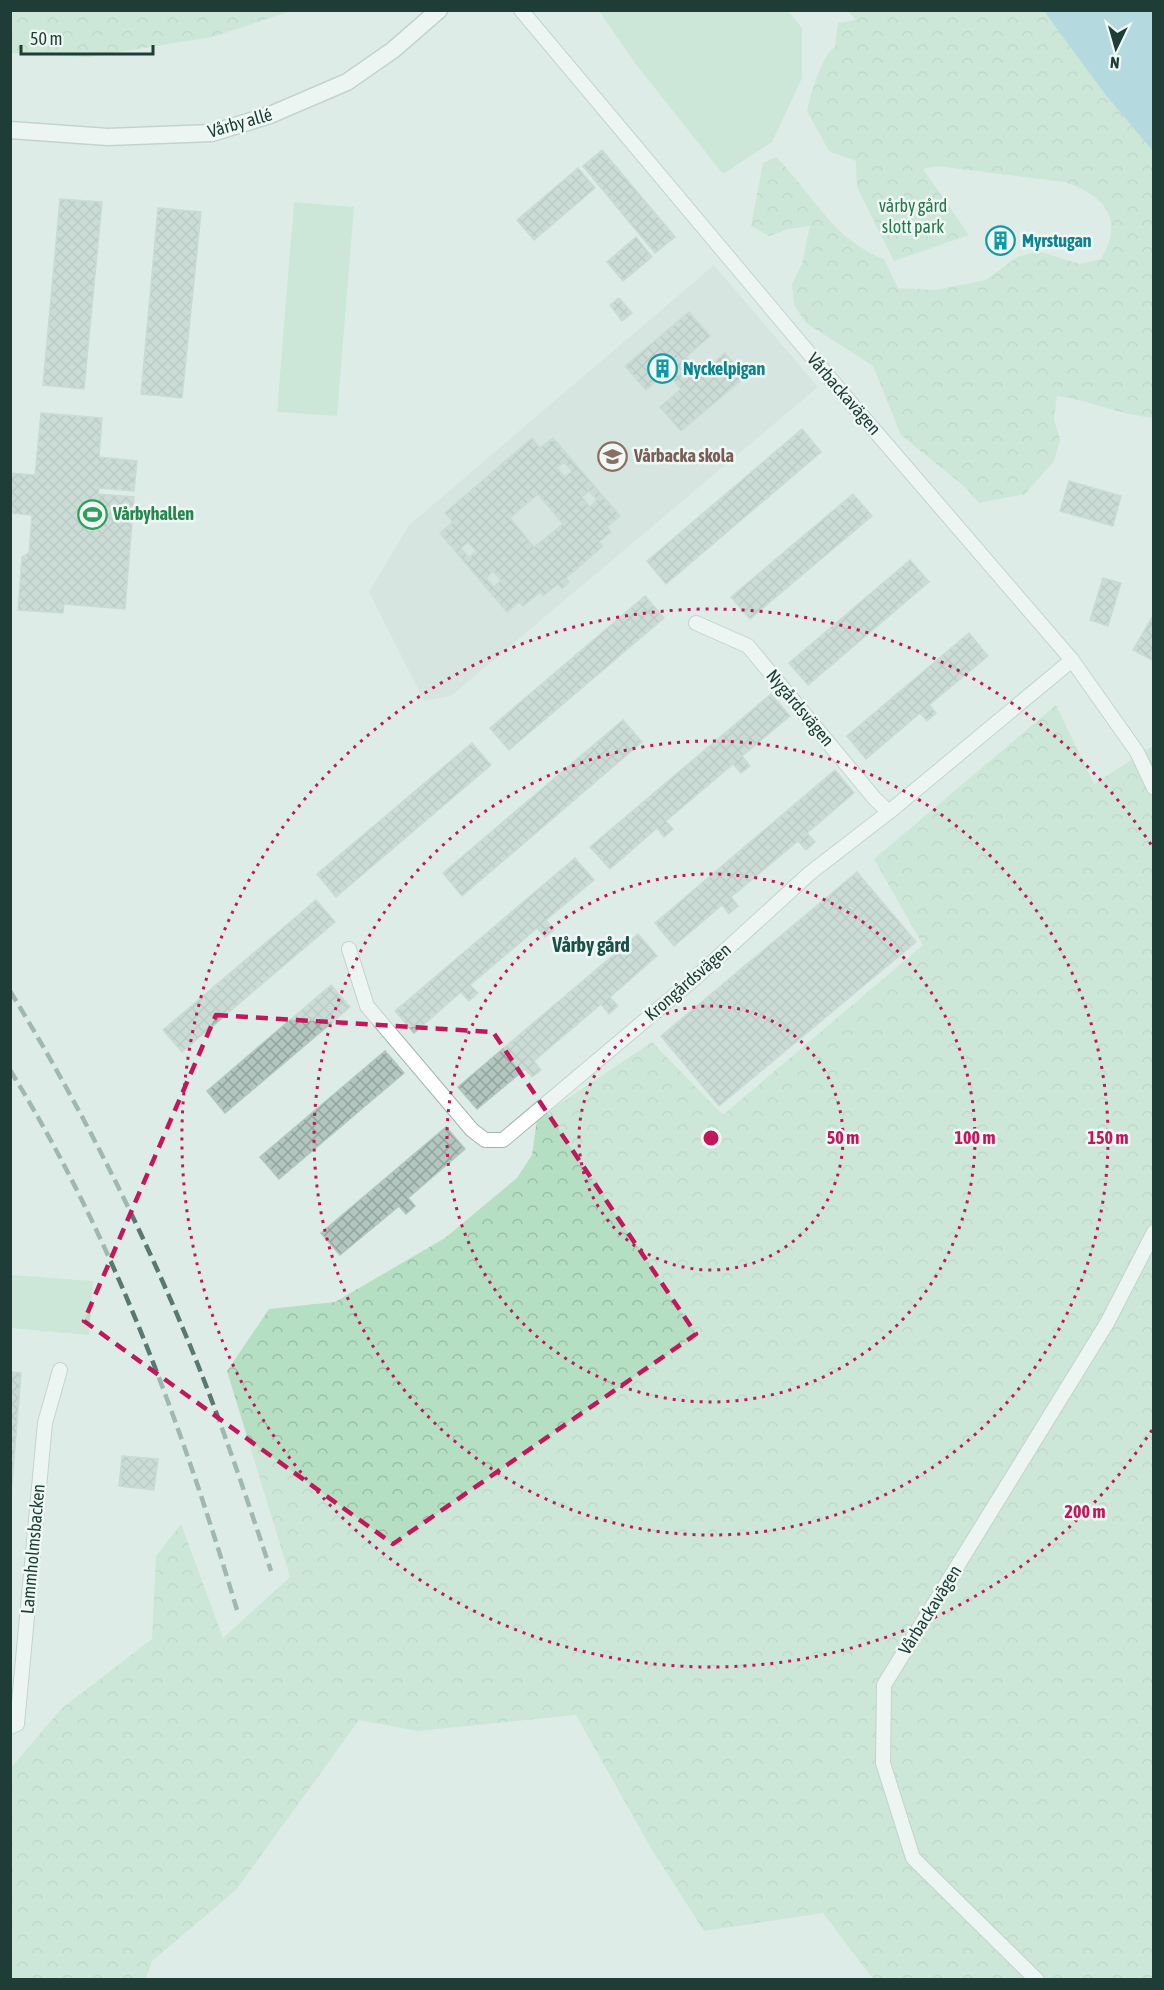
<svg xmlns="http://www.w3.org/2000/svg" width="1164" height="1990" font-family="'Asap Condensed',sans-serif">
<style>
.built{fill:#ccdcd6}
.green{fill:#b5dfc3}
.forest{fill:url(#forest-crowns)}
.water{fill:#80c4d7}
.building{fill:url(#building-cross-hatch);stroke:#b0c6be;stroke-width:1.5;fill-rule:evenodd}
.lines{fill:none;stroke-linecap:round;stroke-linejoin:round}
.minor-casing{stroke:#a1b4af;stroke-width:16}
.tertiary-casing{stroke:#a1b4af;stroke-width:19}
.minor{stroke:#fff;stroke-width:14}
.tertiary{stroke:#fff;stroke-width:16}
.rail{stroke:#587972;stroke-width:4.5;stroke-dasharray:12 6;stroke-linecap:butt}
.marked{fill:none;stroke:#c2185b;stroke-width:4.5;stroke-dasharray:12 8;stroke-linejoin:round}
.ring{fill:none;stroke:#c2185b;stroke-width:3;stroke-dasharray:3 6}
.labels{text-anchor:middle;stroke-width:5;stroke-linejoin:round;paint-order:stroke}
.street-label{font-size:18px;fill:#1e3d37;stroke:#eff8f4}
.park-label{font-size:18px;fill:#24784a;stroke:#eff8f4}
.culture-label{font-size:18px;font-weight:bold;fill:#0d838f;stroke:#eff8f4;text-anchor:start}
.education-label{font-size:18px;font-weight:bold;fill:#785e54;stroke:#eff8f4;text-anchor:start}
.leisure-label{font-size:18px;font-weight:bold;fill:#27864d;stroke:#eff8f4;text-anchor:start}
.neighbourhood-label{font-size:20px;font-weight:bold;fill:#185147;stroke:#eff8f4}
.centre{fill:#c2185b;stroke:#eff8f4;stroke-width:3}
.ring-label{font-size:18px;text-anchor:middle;font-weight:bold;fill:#c2185b;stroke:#eff8f4;stroke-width:5;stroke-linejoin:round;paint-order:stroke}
</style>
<defs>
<pattern id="forest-crowns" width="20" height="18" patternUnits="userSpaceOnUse" patternTransform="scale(1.5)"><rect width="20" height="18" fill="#b5dfc3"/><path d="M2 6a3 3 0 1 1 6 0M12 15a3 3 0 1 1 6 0" fill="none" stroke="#9bc0a8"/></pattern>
<pattern id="building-cross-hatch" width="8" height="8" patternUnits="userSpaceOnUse" patternTransform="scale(1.5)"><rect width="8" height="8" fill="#b3c7c0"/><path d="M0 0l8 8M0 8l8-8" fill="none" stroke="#91a39d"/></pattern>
</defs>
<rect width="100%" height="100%" fill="#deece7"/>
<!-- built -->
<polygon class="built" points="714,265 818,387 451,696 424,701 369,592 409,525"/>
<!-- green -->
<g class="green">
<polygon points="599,11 788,11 802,28 802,78 772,142 723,174 635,63"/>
<polygon points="294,202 354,207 337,416 277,412"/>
<polygon points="10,1275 93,1281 89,1335 11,1328"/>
</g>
<!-- forest -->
<g class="forest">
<polygon points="11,10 292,10 292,11 212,37 89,57 11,53"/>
<path d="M848,11h196l109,136v271c-33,-3 -63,-18 -96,-22l-3,23 6,21 -6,21 -29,33 -46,9 -14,-16 -64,-52 -28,-69 -67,-43 -12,-18 -2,-21 10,-20 8,-38 -22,3 -19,7 -18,-10 12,-63 13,-6c35,35 59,85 108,102l14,29 37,2 51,-10 31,-23 21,-6 42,13 21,-5c24,-40 4,-63 -36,-77l-128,-16 -14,3 46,66 -75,26 -37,-74 -1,-26 -27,-10 -22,-40c4,-17 14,-55 28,-64l3,-24 18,-3z"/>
<polygon points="1056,705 1094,784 1153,746 1153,1979 873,1979 823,1913 704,1931 651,1848 576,1715 417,1731 359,1720 236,1890 152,1961 146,1979 11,1980 11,1768 61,1709 152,1639 156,1556 181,1524 223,1638 290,1577 227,1371 269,1309 335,1302 445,1238 517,1178 532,1155 537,1119 652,1042 723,1115 923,945 874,859"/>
</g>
<!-- water -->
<polygon class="water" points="1044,11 1153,11 1153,151 1105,94"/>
<!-- building -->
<g class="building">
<polygon points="602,150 675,237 655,253 583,166"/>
<polygon points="578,168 595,188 534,240 517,220"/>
<polygon points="60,199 102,202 84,389 43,385"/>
<polygon points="158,208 201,212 182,398 141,394"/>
<polygon points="1005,227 1015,239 998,254 988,243"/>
<polygon points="636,237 652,257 623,281 607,262"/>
<polygon points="619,298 632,313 622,321 610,305"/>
<polygon points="689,312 710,336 686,357 700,374 725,353 745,377 681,431 660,407 681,389 667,372 646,390 625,366"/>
<polygon points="41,413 102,418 99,457 137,461 134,491 99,488 98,494 134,497 125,609 64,604 63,613 18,610 22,557 29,553 32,515 10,513 10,473 35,475"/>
<polygon points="802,429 821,452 666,584 647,561"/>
<path d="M532,438l8,10 13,-10 67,78 -13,11 4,5 -12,10 4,4 -37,32 3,4 -7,7 -4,-5 -15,12 -3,-4 -17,14 -4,-4 -12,10 -67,-79 13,-11 -8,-9zM564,462l8,9 -7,6 -8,-9zM589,491l8,9 -7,7 -8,-10zM538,494l25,30 -29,23 -24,-29zM468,542l8,9 -7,7 -8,-10zM493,571l8,9 -7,7 -8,-9z"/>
<polygon points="1069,481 1121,496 1113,526 1060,511"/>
<polygon points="853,494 872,516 750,619 731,597"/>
<polygon points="910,560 929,582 808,685 789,663"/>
<polygon points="1103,578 1121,583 1108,626 1090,620"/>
<polygon points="645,596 664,618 509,750 490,728"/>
<polygon points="1154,614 1154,661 1133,650"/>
<polygon points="969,633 988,656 929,705 936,713 927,721 920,713 866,759 847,736"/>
<polygon points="771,694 790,716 742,756 750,766 741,773 733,764 666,821 673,829 664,837 657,828 610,869 590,847"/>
<polygon points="623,720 642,742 462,896 443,873"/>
<polygon points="472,743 491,765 336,897 317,874"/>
<polygon points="835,770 854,793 807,833 815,842 806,850 798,841 731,897 738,906 729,914 722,905 674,946 655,923"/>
<polygon points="575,858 594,880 546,920 554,930 545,937 537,928 470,985 478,993 469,1001 461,992 414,1033 395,1011"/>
<polygon points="857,872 916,942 719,1106 661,1036"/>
<polygon points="316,900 335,922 182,1052 163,1030"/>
<polygon points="638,934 657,956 610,997 618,1006 609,1014 601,1004 534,1061 541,1070 532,1077 525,1069 477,1109 458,1087"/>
<polygon points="331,985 350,1007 225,1113 207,1091"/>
<polygon points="385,1051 404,1073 279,1179 260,1157"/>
<polygon points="446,1127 465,1149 408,1198 415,1206 406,1214 399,1206 340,1255 321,1233"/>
<polygon points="10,1372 21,1373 10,1508"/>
<polygon points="122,1456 158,1459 154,1490 119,1486"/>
</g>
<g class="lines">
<defs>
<g id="minor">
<polyline points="521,10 844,395 1072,660 1137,752 1154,788"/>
<polyline points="696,623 748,646 875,799 889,812"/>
<polyline points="349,949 367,1006 472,1130 485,1140 503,1140 693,980 810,873 889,812 1072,660"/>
<polyline points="10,1727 17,1724 45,1423 60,1370"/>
<polyline points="1037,1980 913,1858 883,1763 884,1685 1107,1323 1154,1232"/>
</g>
<polyline id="tertiary" points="10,130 108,137 212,133 270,115 347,82 393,50 439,10"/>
</defs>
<!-- minor casing -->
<use href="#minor" class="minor-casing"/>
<!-- tertiary casing -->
<use href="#tertiary" class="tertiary-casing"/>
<!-- minor -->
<use href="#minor" class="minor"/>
<!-- tertiary -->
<use href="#tertiary" class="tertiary"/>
<!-- rail -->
<g class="rail">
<path d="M10,991c73,119 136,245 188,374 27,68 50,137 73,206"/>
<path d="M10,1070c103,167 171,353 227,540"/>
</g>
</g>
<!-- marked area -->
<path d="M0 0H1164V1990H0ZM216,1015l277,17 203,302 -303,210 -309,-223z" fill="#deece7" fill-opacity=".55" fill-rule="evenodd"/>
<path class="marked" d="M216,1015l277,17 203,302 -303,210 -309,-223z"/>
<!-- distance rings -->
<g class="ring">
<circle cx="711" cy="1138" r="132"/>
<circle cx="711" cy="1138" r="264"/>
<circle cx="711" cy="1138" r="397"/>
<path d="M1152 1430A529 529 0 1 1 1152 846"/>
</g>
<!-- icons -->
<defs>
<symbol id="building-ring" viewBox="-11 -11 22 22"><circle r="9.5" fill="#eff8f4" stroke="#0f9aa8" stroke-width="1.5"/><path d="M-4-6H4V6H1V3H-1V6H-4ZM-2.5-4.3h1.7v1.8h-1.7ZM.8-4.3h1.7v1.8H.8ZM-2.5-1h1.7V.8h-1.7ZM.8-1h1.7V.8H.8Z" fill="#0f9aa8"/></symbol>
<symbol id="school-ring" viewBox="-11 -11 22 22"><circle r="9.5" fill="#eff8f4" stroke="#8d6e63" stroke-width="1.5"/><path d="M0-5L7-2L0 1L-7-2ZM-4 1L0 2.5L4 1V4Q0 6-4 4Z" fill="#8d6e63"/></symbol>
<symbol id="stadium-ring" viewBox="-11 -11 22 22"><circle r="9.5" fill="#eff8f4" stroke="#2e9e5b" stroke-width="1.5"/><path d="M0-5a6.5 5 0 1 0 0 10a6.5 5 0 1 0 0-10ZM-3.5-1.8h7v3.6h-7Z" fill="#2e9e5b"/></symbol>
</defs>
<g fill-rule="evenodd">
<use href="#building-ring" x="984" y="224" width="33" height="33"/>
<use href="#building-ring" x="646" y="352" width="33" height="33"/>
<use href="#school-ring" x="596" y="440" width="33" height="33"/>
<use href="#stadium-ring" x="76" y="498" width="33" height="33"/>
</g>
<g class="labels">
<!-- street labels -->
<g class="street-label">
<text transform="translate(240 123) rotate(-16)" y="6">Vårby allé</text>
<text transform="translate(844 394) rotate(49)" y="6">Vårbackavägen</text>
<text transform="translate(800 708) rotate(50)" y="6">Nygårdsvägen</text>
<text transform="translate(688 982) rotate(-41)" y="6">Krongårdsvägen</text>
<text transform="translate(33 1549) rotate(-85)" y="6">Lammholmsbacken</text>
<text transform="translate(930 1610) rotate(-58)" y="6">Vårbackavägen</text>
</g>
<!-- park labels -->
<g class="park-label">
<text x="913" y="212">vårby gård<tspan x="913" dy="21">slott park</tspan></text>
</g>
<!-- culture labels -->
<g class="culture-label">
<text x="1022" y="247">Myrstugan</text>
<text x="683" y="375">Nyckelpigan</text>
</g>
<!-- education labels -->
<g class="education-label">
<text x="634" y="462">Vårbacka skola</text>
</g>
<!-- leisure labels -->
<g class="leisure-label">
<text x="113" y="520">Vårbyhallen</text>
</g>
<!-- neighbourhood labels -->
<g class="neighbourhood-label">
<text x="591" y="952">Vårby gård</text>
</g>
</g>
<circle cx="711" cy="1138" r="9" class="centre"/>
<g class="ring-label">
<text x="843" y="1144">50 m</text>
<text x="975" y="1144">100 m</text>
<text x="1108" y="1144">150 m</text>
<text x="1085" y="1518">200 m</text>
</g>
<!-- border -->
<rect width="1164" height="1990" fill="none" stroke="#1e3d37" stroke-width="24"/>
<!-- north arrow -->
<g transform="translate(1116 48) rotate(185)" stroke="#eff8f4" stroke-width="4.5" paint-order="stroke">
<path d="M0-4.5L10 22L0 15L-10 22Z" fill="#1e3d37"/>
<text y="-9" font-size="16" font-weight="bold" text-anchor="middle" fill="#1e3d37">N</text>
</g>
<!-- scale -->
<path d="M21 45v9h132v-9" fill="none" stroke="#1e3d37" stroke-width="3"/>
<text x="30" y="45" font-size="18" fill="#1e3d37" stroke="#eff8f4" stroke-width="4.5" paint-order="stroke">50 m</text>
</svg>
